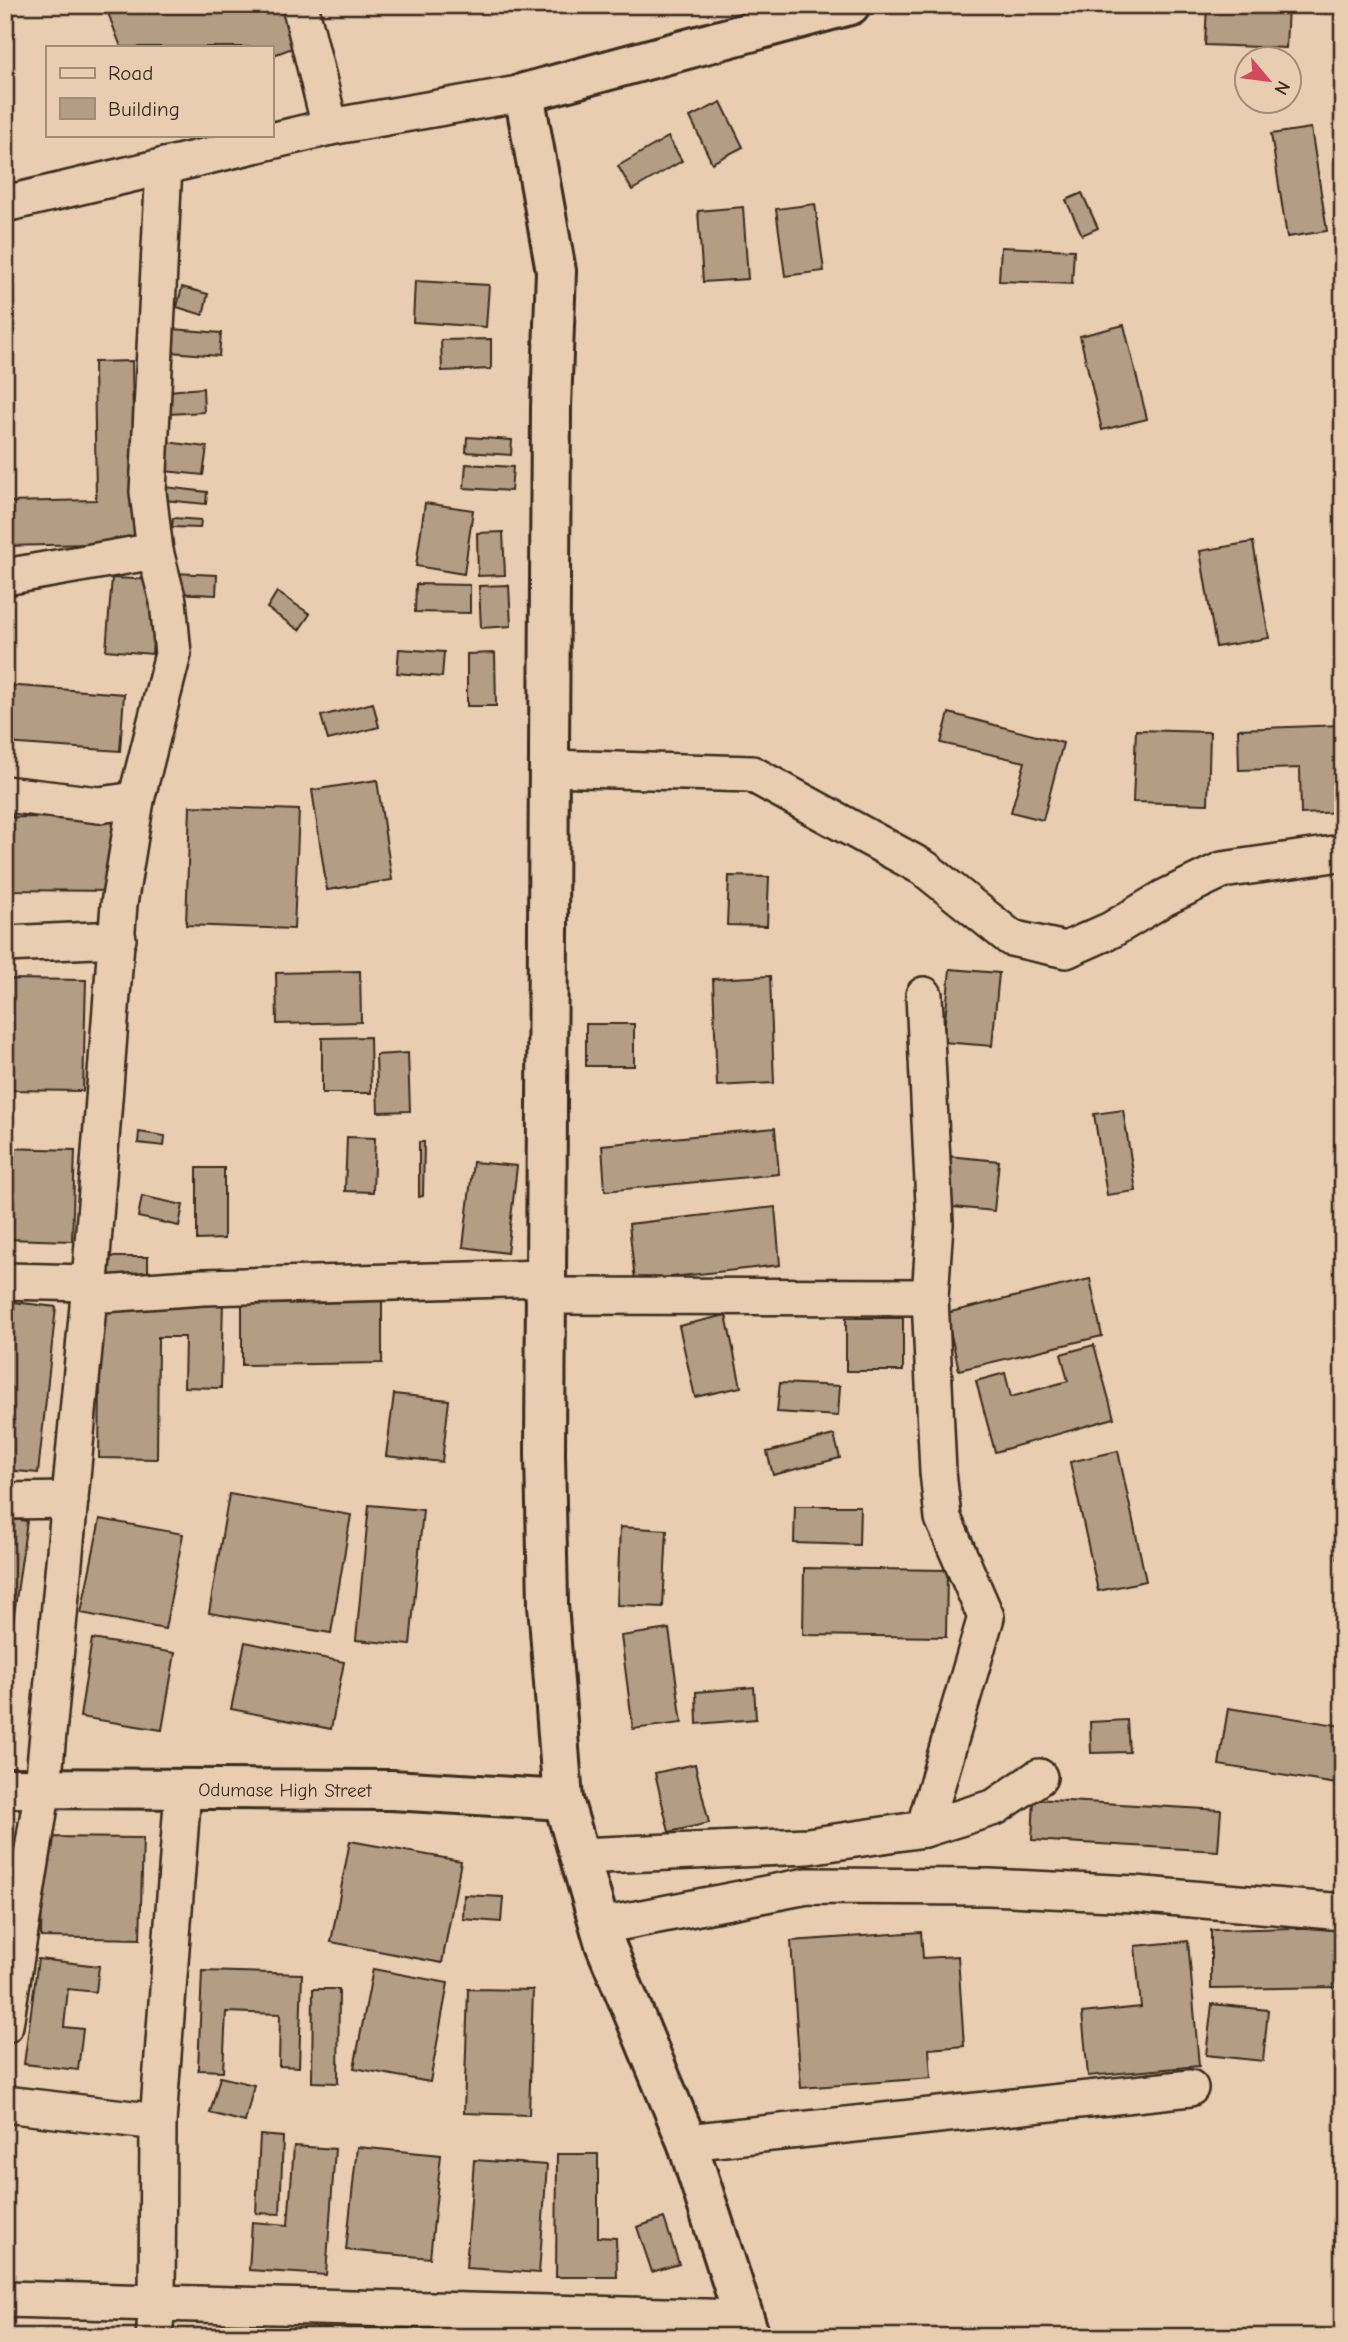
<svg xmlns="http://www.w3.org/2000/svg" width="1348" height="2342" font-family="'Comic Neue',sans-serif">
<style>
.green{fill:#c9af96;stroke:#826c5a;stroke-width:2}
.building{fill:#b49d85;stroke:#3b2a1e;stroke-width:2}
.lines{fill:none;stroke-linecap:round;stroke-linejoin:round}
.street-casing{stroke:#3b2a1e;stroke-width:40}
.secondary-casing{stroke:#3b2a1e;stroke-width:44}
.street{stroke:#e8cdb0;stroke-width:35}
.secondary{stroke:#e8cdb0;stroke-width:38}
.labels{text-anchor:middle;stroke-width:7;stroke-linejoin:round;paint-order:stroke}
.street-label{font-size:19px;fill:#3b2a1e;stroke:#e8cdb0}
</style>
<rect width="100%" height="100%" fill="#e8cdb0"/>
<filter id="ink" filterUnits="userSpaceOnUse"><feTurbulence type="fractalNoise" baseFrequency=".0143" numOctaves="2"/><feDisplacementMap in="SourceGraphic" scale="14" xChannelSelector="R" yChannelSelector="G"/><feConvolveMatrix kernelMatrix="1 2 1 2 8 2 1 2 1" color-interpolation-filters="sRGB"/></filter>
<g filter="url(#ink)">
<!-- green -->
<polygon class="green" points="1343,1316 1343,1562 1337,1559"/>
<!-- building -->
<g class="building">
<polygon points="105,5 288,5 303,44 271,56 271,47 121,47"/>
<polygon points="1207,5 1288,5 1286,48 1205,45"/>
<polygon points="721,102 743,147 712,163 690,117"/>
<polygon points="1311,128 1327,231 1287,237 1271,134"/>
<polygon points="668,137 682,161 632,190 618,166"/>
<polygon points="1082,193 1098,228 1082,235 1066,200"/>
<polygon points="815,204 824,271 785,276 776,209"/>
<polygon points="743,207 748,279 703,282 698,211"/>
<polygon points="1001,247 1074,250 1072,284 999,281"/>
<polygon points="415,281 489,285 486,327 413,322"/>
<polygon points="182,287 208,294 203,315 177,307"/>
<polygon points="1124,325 1147,419 1102,430 1080,336"/>
<polygon points="173,329 221,333 219,356 171,352"/>
<polygon points="491,339 491,369 442,371 441,340"/>
<polygon points="132,361 135,543 5,546 5,502 96,500 94,362"/>
<polygon points="203,388 204,412 169,414 168,391"/>
<polygon points="467,437 512,440 511,455 466,452"/>
<polygon points="158,441 207,447 203,475 155,470"/>
<polygon points="466,464 513,467 511,491 464,488"/>
<polygon points="165,487 207,492 206,504 164,500"/>
<polygon points="425,503 473,510 464,574 416,566"/>
<polygon points="173,518 201,520 200,528 172,527"/>
<polygon points="503,532 505,575 478,576 477,533"/>
<polygon points="1253,542 1269,638 1216,647 1200,551"/>
<polygon points="173,573 217,575 216,595 172,593"/>
<polygon points="112,578 157,580 152,654 106,650"/>
<polygon points="416,584 470,585 470,613 415,612"/>
<polygon points="509,585 511,626 481,628 479,586"/>
<polygon points="277,592 310,614 299,630 267,608"/>
<polygon points="399,649 444,652 442,677 397,673"/>
<polygon points="495,653 496,706 467,706 467,654"/>
<polygon points="5,685 124,694 120,751 5,743"/>
<polygon points="373,703 379,727 328,740 321,716"/>
<polygon points="949,713 1063,743 1043,820 1011,812 1025,762 941,743"/>
<polygon points="1342,725 1343,812 1301,814 1300,768 1239,770 1238,729"/>
<polygon points="1136,730 1210,732 1208,804 1133,802"/>
<polygon points="377,780 392,880 327,890 312,790"/>
<polygon points="190,806 299,810 294,929 186,925"/>
<polygon points="6,817 119,818 118,891 5,890"/>
<polygon points="729,876 769,877 767,926 727,925"/>
<polygon points="950,969 999,973 992,1046 943,1042"/>
<polygon points="360,971 361,1022 277,1024 276,973"/>
<polygon points="770,976 774,1083 717,1086 713,979"/>
<polygon points="5,979 86,980 83,1091 5,1090"/>
<rect x="586" y="1024" width="48" height="42"/>
<polygon points="370,1037 371,1093 322,1093 322,1038"/>
<polygon points="408,1053 410,1111 378,1112 376,1055"/>
<polygon points="1123,1110 1136,1191 1107,1195 1094,1114"/>
<polygon points="775,1128 779,1174 605,1191 602,1145"/>
<polygon points="139,1132 165,1136 164,1146 138,1143"/>
<polygon points="347,1137 375,1138 373,1192 345,1191"/>
<polygon points="419,1142 424,1142 423,1196 419,1197"/>
<polygon points="5,1148 75,1150 72,1241 5,1239"/>
<polygon points="947,1156 999,1161 994,1211 942,1206"/>
<polygon points="473,1162 517,1166 507,1253 463,1247"/>
<polygon points="197,1168 224,1168 224,1239 197,1240"/>
<polygon points="142,1196 183,1205 179,1226 138,1217"/>
<polygon points="775,1207 780,1265 635,1281 629,1224"/>
<rect x="104" y="1257" width="44" height="29"/>
<polygon points="1090,1279 1102,1336 959,1370 946,1313"/>
<polygon points="101,1299 223,1300 221,1388 184,1387 185,1337 158,1337 157,1459 99,1458"/>
<polygon points="382,1299 382,1363 242,1365 242,1301"/>
<polygon points="5,1301 56,1307 38,1473 5,1470"/>
<polygon points="726,1315 741,1387 695,1397 679,1326"/>
<rect x="846" y="1318" width="57" height="53"/>
<polygon points="1094,1345 1114,1418 995,1452 976,1381 1005,1373 1011,1397 1068,1381 1061,1354"/>
<polygon points="780,1383 840,1386 838,1416 777,1412"/>
<polygon points="394,1394 449,1400 442,1462 386,1456"/>
<polygon points="834,1435 840,1458 773,1475 767,1452"/>
<polygon points="1118,1451 1146,1581 1098,1591 1070,1462"/>
<polygon points="229,1494 351,1515 331,1633 209,1613"/>
<polygon points="369,1505 423,1510 410,1645 356,1640"/>
<polygon points="795,1506 860,1506 859,1545 794,1543"/>
<polygon points="5,1518 27,1521 5,1680"/>
<polygon points="100,1519 183,1534 165,1629 81,1613"/>
<polygon points="620,1527 667,1530 663,1607 617,1605"/>
<polygon points="804,1568 947,1570 946,1637 803,1635"/>
<polygon points="669,1629 682,1723 633,1729 621,1636"/>
<polygon points="92,1639 175,1653 162,1730 80,1717"/>
<polygon points="245,1642 344,1662 331,1729 231,1709"/>
<polygon points="754,1687 756,1719 697,1724 696,1692"/>
<polygon points="1228,1708 1343,1726 1343,1785 1219,1765"/>
<polygon points="1127,1720 1129,1752 1091,1753 1090,1722"/>
<polygon points="695,1764 709,1823 669,1832 655,1773"/>
<polygon points="1034,1799 1221,1810 1218,1851 1032,1840"/>
<polygon points="43,1837 143,1838 140,1939 41,1937"/>
<polygon points="350,1841 461,1861 442,1963 331,1942"/>
<polygon points="464,1895 503,1897 501,1922 463,1919"/>
<polygon points="1343,1927 1343,1987 1211,1989 1211,1930"/>
<polygon points="921,1932 923,1958 958,1956 964,2046 929,2049 931,2078 801,2088 791,1941"/>
<polygon points="1188,1941 1199,2066 1088,2076 1082,2013 1141,2007 1135,1946"/>
<polygon points="38,1959 99,1966 96,1992 68,1989 64,2027 83,2029 78,2070 24,2064"/>
<polygon points="373,1969 448,1983 430,2082 354,2068"/>
<polygon points="202,1971 302,1974 299,2067 279,2066 280,2014 226,2012 223,2071 198,2070"/>
<polygon points="313,1989 339,1989 338,2083 312,2082"/>
<polygon points="468,1989 533,1990 529,2115 464,2113"/>
<polygon points="1212,2004 1268,2010 1263,2061 1206,2055"/>
<polygon points="220,2077 254,2085 245,2122 210,2113"/>
<polygon points="260,2135 283,2137 280,2214 256,2213"/>
<polygon points="294,2146 335,2149 326,2275 249,2270 252,2222 288,2225"/>
<polygon points="357,2147 441,2155 430,2258 346,2250"/>
<polygon points="557,2154 598,2154 598,2237 616,2238 617,2277 556,2277"/>
<polygon points="474,2160 547,2165 539,2273 466,2268"/>
<polygon points="664,2218 679,2264 652,2272 637,2227"/>
<polygon points="187,2331 221,2337 186,2337"/>
</g>
<g class="lines">
<defs>
<g id="street">
<polyline points="300,5 330,127"/>
<polyline points="5,204 330,127 524,93"/>
<polyline points="5,577 155,551"/>
<polyline points="548,768 752,774 924,868 1011,938 1066,950 1111,930 1164,898 1222,870 1341,853"/>
<polyline points="5,794 99,805 136,800"/>
<polyline points="5,944 118,939"/>
<polyline points="924,995 935,1224 930,1297 938,1472 943,1518 986,1617 924,1829 995,1807 1039,1777"/>
<polyline points="5,1281 89,1283"/>
<polyline points="89,1295 203,1287 545,1278"/>
<polyline points="544,1296 930,1297"/>
<polyline points="5,1501 70,1500"/>
<polyline points="579,1856 808,1846 924,1829"/>
<polyline points="601,1926 807,1886 990,1887 1134,1894 1343,1912"/>
<polyline points="5,2025 43,1787 89,1295 119,904 136,800 173,654 168,601 155,551 148,492 164,166"/>
<polyline points="5,2104 158,2122"/>
<polyline points="687,2142 1190,2088"/>
<polyline points="5,2299 743,2318"/>
<polyline points="154,2337 157,2305 158,2122 183,1790"/>
</g>
<g id="secondary">
<path id="s1" d="M5,1788l386,2 172,10"/>
<polyline points="750,2337 687,2142 605,1944 563,1800 548,1604 545,1454 551,407 556,271 524,93 850,5"/>
</g>
</defs>
<!-- street casing -->
<use href="#street" class="street-casing"/>
<!-- secondary casing -->
<use href="#secondary" class="secondary-casing"/>
<!-- street -->
<use href="#street" class="street"/>
<!-- secondary -->
<use href="#secondary" class="secondary"/>
</g>
</g>
<g class="labels">
<!-- street labels -->
<g class="street-label">
<text dy="7" stroke="none"><textPath href="#s1" startOffset="280">Odumase High Street</textPath></text>
</g>
</g>
<!-- margin -->
<rect width="1348" height="2342" fill="none" stroke="#e8cdb0" stroke-width="28"/>
<rect x="14" y="14" width="1320" height="2314" fill="none" stroke="#3b2a1e" stroke-width="2.5" filter="url(#ink)"/>
<!-- legend -->
<rect x="46" y="46" width="228" height="91" fill="#e8cdb0" stroke="#a38c76" stroke-width="2"/>
<rect x="60" y="68" width="35" height="10" fill="#e8cdb0" stroke="#a38c76" stroke-width="2"/>
<text x="108" y="80" font-size="21" fill="#3b2a1e">Road</text>
<rect x="60" y="98" width="35" height="21" fill="#b49d85" stroke="#a38c76" stroke-width="2"/>
<text x="108" y="116" font-size="21" fill="#3b2a1e">Building</text>
<!-- north arrow -->
<g transform="translate(1268 80) rotate(119)"><circle r="33" fill="#e8cdb0" stroke="#a38c76" stroke-width="2"/>
<path d="M0-5L12 26L0 18L-12 26Z" fill="#d1495b"/>
<text y="-10" font-size="19" font-weight="bold" text-anchor="middle" fill="#3b2a1e">N</text>
</g>
</svg>
